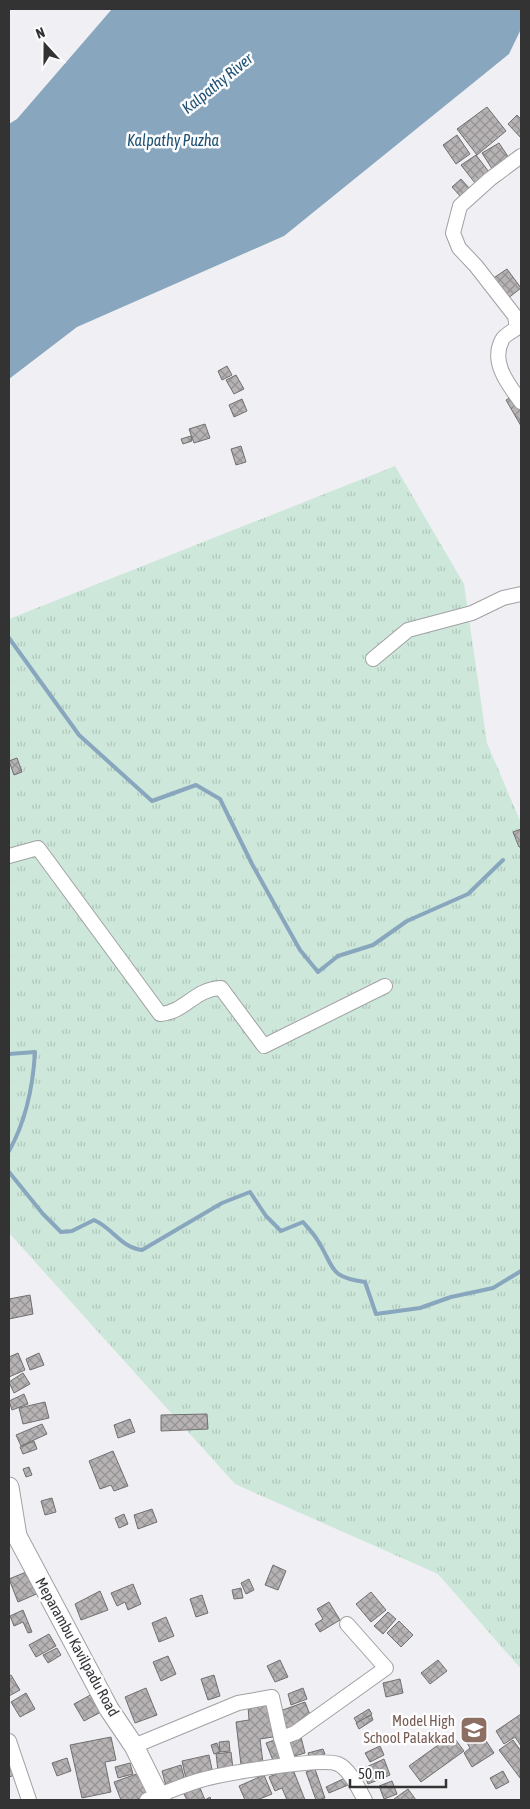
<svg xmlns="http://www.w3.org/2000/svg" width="530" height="1809" font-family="'Asap Condensed',sans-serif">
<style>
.grass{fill:url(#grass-tufts)}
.water{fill:#88a6bd}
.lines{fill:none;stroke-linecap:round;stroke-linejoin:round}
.stream{stroke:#88a6bd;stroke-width:4}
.building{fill:url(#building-cross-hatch);stroke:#726f70}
.minor-casing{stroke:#a1a1a4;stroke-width:16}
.secondary-casing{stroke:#a1a1a4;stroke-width:21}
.minor{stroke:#fff;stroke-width:14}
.secondary{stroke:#fff;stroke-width:19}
.labels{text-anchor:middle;stroke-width:5;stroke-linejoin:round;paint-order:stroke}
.street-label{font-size:15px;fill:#333334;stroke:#fdfdff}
.education-label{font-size:15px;fill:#785e54;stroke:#fdfdff;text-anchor:end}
.water-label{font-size:16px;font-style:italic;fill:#1e5172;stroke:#fdfdff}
</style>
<defs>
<pattern id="grass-tufts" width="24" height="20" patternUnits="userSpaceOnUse" patternTransform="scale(1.25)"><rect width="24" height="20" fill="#cde8da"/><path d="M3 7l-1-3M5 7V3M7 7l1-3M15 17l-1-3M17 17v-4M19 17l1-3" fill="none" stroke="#b0c7bc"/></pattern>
<pattern id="building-cross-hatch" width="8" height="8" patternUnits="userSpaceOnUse" patternTransform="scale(1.25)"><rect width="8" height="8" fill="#b7b3b4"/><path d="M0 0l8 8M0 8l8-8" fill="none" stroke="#959293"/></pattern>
</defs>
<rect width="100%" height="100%" fill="#f0f0f4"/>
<!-- grass -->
<polygon class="grass" points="395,466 464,584 487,743 521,823 521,1669 438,1574 235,1484 9,1233 9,619"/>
<!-- water -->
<polygon class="water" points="112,9 521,9 521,29 509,54 284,236 77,327 9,379 9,124 17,119"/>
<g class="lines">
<!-- stream -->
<g class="stream">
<polyline points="9,638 79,735 152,801 196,785 220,799 252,864 300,950 318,972 338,956 373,945 407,921 468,894 503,860"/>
<path d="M9,1054l26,-2c-2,34 -9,69 -26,99"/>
<path d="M9,1172l34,42 18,18 11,-1 22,-11c20,9 26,27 48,30l80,-47 28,-11 16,24 15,15 22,-9c5,6 11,12 15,19 17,27 10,36 47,41l11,32 44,-6 31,-11 42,-9 28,-17"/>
</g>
</g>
<!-- building -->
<g class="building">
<polygon points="487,107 506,131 477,155 457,129"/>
<polygon points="517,115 521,119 521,138 508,124"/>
<polygon points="457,135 470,154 456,164 443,145"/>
<polygon points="499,143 511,161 494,172 482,153"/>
<polygon points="476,155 489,172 475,183 461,165"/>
<polygon points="461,179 470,189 461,197 452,187"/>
<polygon points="507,269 521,288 507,299 492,279"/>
<polygon points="227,366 232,375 222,380 218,371"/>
<polygon points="236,375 244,389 234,394 226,380"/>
<polygon points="518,393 521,399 521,426 506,400"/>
<polygon points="242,399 247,411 234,417 229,405"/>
<polygon points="205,424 210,438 194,443 189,429"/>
<polygon points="191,436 192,441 183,444 181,439"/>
<polygon points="241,446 246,462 236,465 231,449"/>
<polygon points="17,758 22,772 14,775 9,761"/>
<polygon points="521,829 521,847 519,847 513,832"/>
<polygon points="30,1295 33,1314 9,1319 9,1299"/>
<polygon points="18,1353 25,1370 9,1377 9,1357"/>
<polygon points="39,1353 44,1365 30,1370 26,1359"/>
<polygon points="23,1373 30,1384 14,1393 9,1382"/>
<polygon points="24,1394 28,1404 12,1410 9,1401"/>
<polygon points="45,1402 49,1418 23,1424 19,1408"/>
<polygon points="207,1414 208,1429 161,1431 161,1415"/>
<polygon points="130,1419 135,1432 118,1438 114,1425"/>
<polygon points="42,1424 47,1434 21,1446 16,1435"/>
<polygon points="34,1441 37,1449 23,1454 20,1447"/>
<polygon points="113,1451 128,1486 114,1491 111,1485 100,1489 89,1461"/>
<polygon points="29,1467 32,1475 26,1477 23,1469"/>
<polygon points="52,1498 56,1512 45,1515 41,1501"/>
<polygon points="152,1509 157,1522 138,1529 134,1515"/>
<polygon points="124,1514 128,1524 119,1528 115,1518"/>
<polygon points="273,1565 286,1571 278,1590 265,1585"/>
<polygon points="31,1570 41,1592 18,1602 9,1579"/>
<polygon points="249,1579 254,1590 246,1594 241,1583"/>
<polygon points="133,1584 141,1604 128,1610 125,1602 117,1606 111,1593"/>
<polygon points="241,1588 243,1598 234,1599 232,1590"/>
<polygon points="100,1591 108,1610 81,1620 75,1604"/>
<polygon points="371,1592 386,1610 371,1622 356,1604"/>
<polygon points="202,1595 208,1613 196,1617 190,1599"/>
<polygon points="329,1602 340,1620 320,1632 315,1624 323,1619 317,1609"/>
<polygon points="23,1610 32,1632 28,1633 23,1622 14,1626 10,1616"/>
<polygon points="388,1612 396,1619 383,1634 374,1626"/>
<polygon points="166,1617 174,1636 159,1642 152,1623"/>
<polygon points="399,1621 413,1635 401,1647 387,1633"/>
<polygon points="49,1634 56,1646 36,1657 29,1645"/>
<polygon points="57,1648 61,1655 48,1663 43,1655"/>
<polygon points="168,1656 176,1674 161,1681 153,1662"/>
<polygon points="280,1660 288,1677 275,1682 267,1666"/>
<polygon points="438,1660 447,1671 430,1684 421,1673"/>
<polygon points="11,1675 20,1690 9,1696 9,1676"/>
<polygon points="214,1675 220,1696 208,1700 201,1679"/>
<polygon points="400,1679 403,1693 386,1697 383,1683"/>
<polygon points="146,1688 157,1715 135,1723 125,1697"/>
<polygon points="303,1688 307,1699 291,1705 288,1694"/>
<polygon points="26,1693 35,1709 20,1717 11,1702"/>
<polygon points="94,1693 103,1711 84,1721 74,1704"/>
<polygon points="305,1702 312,1720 286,1729 280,1711"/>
<polygon points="269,1704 273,1737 260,1739 263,1763 241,1765 236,1722 249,1720 248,1706"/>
<polygon points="369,1709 372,1714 357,1723 354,1718"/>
<polygon points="521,1714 521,1746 515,1737 504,1744 496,1731"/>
<polygon points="371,1715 373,1720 359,1729 356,1723"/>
<polygon points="477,1727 494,1753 472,1767 464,1753 470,1748 463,1736"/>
<polygon points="452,1735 464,1751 421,1782 409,1766"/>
<polygon points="111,1737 116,1760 105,1762 111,1792 82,1798 70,1745"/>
<polygon points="301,1737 305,1753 291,1757 286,1741"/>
<polygon points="277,1739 284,1759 274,1763 266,1743"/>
<polygon points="513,1740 521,1751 520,1778 499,1750"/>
<polygon points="229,1741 230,1751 220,1752 219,1742"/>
<polygon points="217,1743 220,1752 214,1754 211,1745"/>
<polygon points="380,1746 384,1755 370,1762 365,1753"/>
<polygon points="323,1749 325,1754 310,1759 308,1753"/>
<polygon points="231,1752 233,1769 218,1771 216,1754"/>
<polygon points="209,1755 213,1774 186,1779 182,1761"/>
<polygon points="9,1757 15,1775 9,1777"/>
<polygon points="67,1758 71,1771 57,1776 52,1763"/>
<polygon points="384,1759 390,1775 368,1784 362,1769"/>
<polygon points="130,1763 133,1774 118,1778 115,1767"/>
<polygon points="181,1765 185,1781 166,1786 162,1771"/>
<polygon points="292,1767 305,1800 287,1800 282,1788 275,1791 269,1777"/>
<polygon points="315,1769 325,1798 318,1800 316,1800 306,1772"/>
<polygon points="503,1771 509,1782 496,1789 490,1778"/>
<polygon points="142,1772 150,1795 135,1800 121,1800 114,1782"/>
<polygon points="264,1775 272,1794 257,1800 245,1800 239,1786"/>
<polygon points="345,1778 348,1785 329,1793 326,1787"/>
<polygon points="392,1781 397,1794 384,1799 379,1786"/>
<polygon points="198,1783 205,1800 210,1797 211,1800 187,1800 182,1790"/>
<polygon points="408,1789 416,1800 395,1800 394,1799"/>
</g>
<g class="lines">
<defs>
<g id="minor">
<path d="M521,156l-31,23 -30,27 -7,27 6,15 17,18 39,50 2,12c-4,3 -13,7 -15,12 -12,23 7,45 19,62"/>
<polyline points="373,659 408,630 472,613 503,598 521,594"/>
<path d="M9,856l29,-8 122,166c26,-2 34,-25 61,-26l43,58 121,-60"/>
<polyline points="281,1738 295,1733 386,1668 347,1624"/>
<polyline points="9,1741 29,1800"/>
<polyline points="134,1746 238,1703 272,1697 281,1738 289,1764"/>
<path d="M147,1800c18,-7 36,-15 54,-20 20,-6 120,-23 137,-16 12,5 21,26 27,36"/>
</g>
<polyline id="secondary" points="9,1487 17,1536 109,1709 134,1746 161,1800"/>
</defs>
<!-- minor casing -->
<use href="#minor" class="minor-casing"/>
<!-- secondary casing -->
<use href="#secondary" class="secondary-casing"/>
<!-- minor -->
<use href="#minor" class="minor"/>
<!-- secondary -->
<use href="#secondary" class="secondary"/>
</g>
<!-- icons -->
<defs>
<symbol id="school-square" viewBox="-11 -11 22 22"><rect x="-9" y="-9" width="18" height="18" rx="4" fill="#8d6e63" stroke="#fdfdff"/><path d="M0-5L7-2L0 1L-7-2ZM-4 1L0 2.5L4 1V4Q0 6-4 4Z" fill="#fff"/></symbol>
</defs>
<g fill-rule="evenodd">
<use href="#school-square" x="458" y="1714" width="32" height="32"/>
</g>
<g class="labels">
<!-- street labels -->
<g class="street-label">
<text transform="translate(77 1647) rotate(61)" y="5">Meparambu Kavilpadu Road</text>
</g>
<!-- education labels -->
<g class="education-label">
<text x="455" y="1726">Model High<tspan x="455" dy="17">School Palakkad</tspan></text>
</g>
<!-- water labels -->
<g class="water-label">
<text transform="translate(217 83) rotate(-39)" y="6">Kalpathy River</text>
<text x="173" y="146">Kalpathy Puzha</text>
</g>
</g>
<!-- border -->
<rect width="530" height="1809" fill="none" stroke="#333334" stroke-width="20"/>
<!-- north arrow -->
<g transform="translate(45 45) rotate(339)" stroke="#fdfdff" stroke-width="4" paint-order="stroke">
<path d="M0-4L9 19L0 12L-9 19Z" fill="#333334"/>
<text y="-8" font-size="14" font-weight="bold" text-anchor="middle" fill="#333334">N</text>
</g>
<!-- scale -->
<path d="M350 1779v8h96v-8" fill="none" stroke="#333334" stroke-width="2.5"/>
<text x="358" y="1779" font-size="15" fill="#333334" stroke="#fdfdff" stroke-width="4" paint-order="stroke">50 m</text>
</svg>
